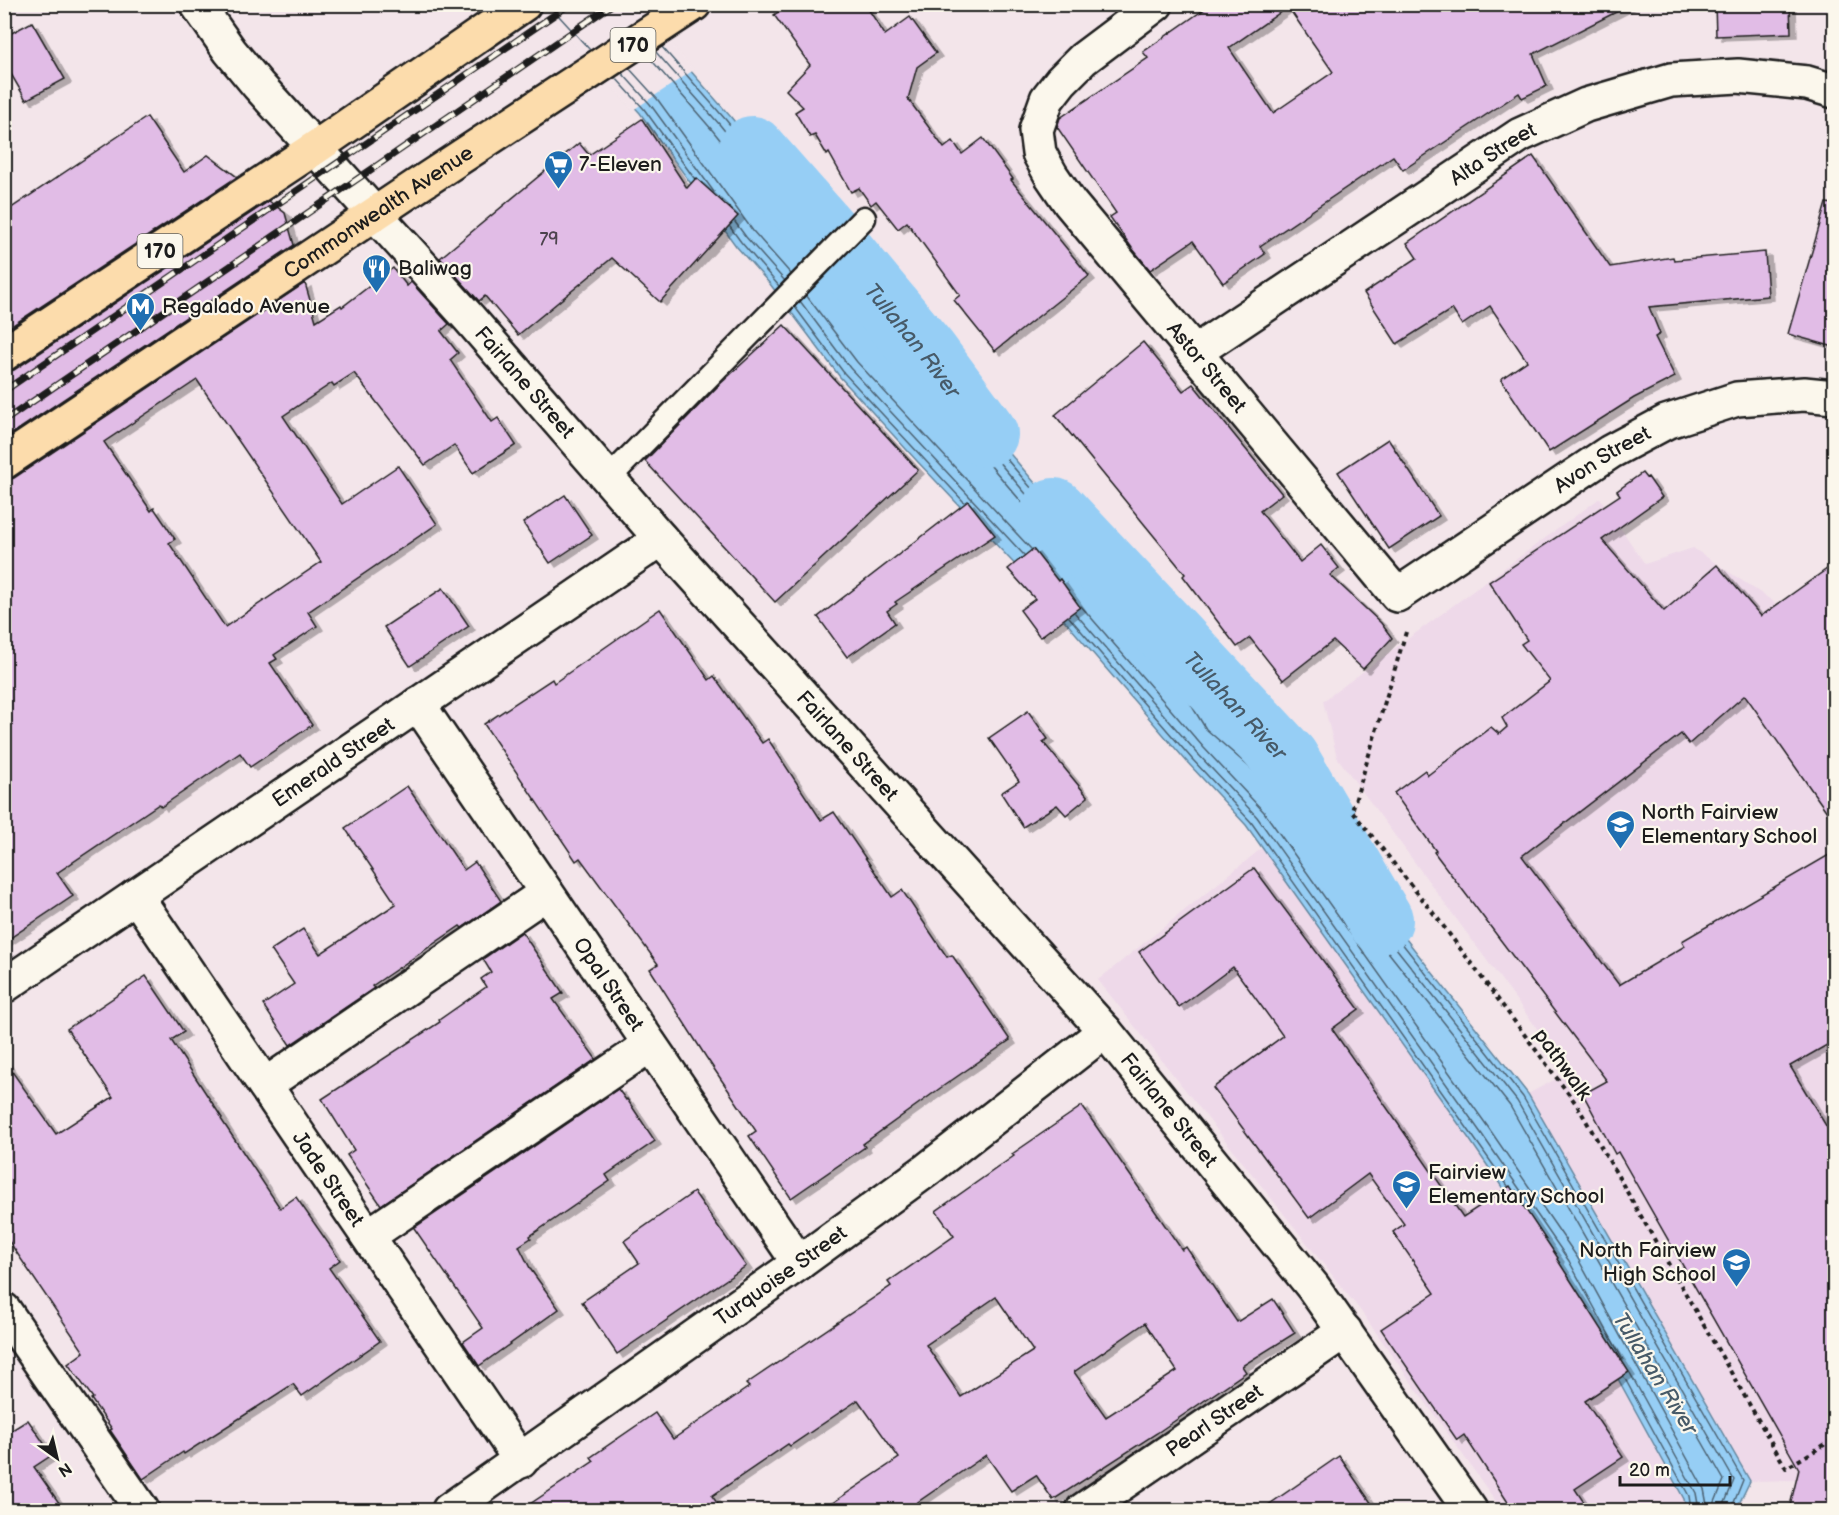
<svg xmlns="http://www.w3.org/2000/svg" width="1839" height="1515" font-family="'Balsamiq Sans',sans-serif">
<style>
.built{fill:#eed9e9}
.water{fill:#96cef5;stroke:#65879e;stroke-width:1.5}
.pier{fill:#f3e5ea}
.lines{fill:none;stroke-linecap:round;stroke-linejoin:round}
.shore{stroke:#4d6373;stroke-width:1.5}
.river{stroke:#96cef5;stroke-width:66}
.building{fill:#e1bce6;stroke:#1c1c1c;stroke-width:1.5;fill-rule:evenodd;filter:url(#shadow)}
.lane-casing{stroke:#1c1c1c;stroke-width:27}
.street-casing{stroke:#1c1c1c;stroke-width:38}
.secondary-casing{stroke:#1c1c1c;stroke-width:38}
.primary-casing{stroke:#1c1c1c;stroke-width:38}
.path{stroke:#1c1c1c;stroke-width:4;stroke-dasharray:4.5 4.5;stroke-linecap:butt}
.lane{stroke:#fbf7ec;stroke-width:22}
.street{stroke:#fbf7ec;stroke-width:33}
.secondary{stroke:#fbf7ec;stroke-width:33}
.primary{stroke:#fcdcac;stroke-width:33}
.rail-casing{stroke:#1c1c1c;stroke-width:7}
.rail{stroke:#fbf7ec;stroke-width:4.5;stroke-dasharray:14;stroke-linecap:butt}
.labels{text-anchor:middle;stroke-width:4.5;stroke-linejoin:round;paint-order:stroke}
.number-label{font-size:18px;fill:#4d444e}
.shield{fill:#fbf7ec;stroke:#5f5e5a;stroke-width:1.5}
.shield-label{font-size:20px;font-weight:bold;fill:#1c1c1c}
.street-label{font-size:21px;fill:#1c1c1c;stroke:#fbf7ec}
.poi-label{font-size:21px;fill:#1c1c1c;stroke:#fbf7ec;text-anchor:start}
.water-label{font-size:22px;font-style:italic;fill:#475a68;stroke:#fbf7ec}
</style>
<defs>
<filter id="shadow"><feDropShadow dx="6" dy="4" stdDeviation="0" flood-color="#0004"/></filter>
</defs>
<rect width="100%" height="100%" fill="#f3e5ea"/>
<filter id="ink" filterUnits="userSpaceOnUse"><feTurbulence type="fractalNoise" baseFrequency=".0167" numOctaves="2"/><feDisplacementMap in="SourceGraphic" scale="12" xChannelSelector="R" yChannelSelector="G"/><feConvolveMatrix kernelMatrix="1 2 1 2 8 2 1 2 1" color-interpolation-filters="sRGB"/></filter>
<g filter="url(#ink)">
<!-- built -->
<g class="built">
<polygon points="1600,498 1645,564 1693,548 1774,602 1834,685 1834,1486 1803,1480 1750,1481 1528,1094 1569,1072 1337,757 1323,701"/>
<polygon points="1272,840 1490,1146 1705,1510 1502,1510 1360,1310 1098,980"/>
</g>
<!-- water -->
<polygon class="water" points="540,5 633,5 730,116 892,315 1200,677 1223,715 1280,764 1369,892 1528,1094 1750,1481 1736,1510 1686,1510 1684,1499 1557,1268 1470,1140 1246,825 1188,763 1025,575 917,461 840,377 770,284 736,246 640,113"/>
<!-- pier -->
<polygon class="pier" points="537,4 637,4 694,70 633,110"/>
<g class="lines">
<!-- shore -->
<g class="shore">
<polyline points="548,4 590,50"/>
<polyline points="662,47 726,120 824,241"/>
<polyline points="655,51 720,125 818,246"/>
<polyline points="648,56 713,131 812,253"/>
<polyline points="629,68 658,100 753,231 791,274"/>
<polyline points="622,73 650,104 714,192"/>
<polyline points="615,77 644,109 694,178"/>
<polyline points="735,222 746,237 785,281"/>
<polyline points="730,227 741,242 779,286"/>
<polyline points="840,261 887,319 1195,680 1218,719 1276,768 1364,895 1523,1097 1743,1480 1731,1510"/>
<polyline points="835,266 881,324 1189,685 1213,723 1270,773 1358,900 1517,1101 1734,1480 1724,1505 1723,1510"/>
<polyline points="828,273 874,329 1182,690 1206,729 1263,779 1351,905 1510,1106 1724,1480 1715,1502 1714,1510"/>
<polyline points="806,295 857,362 1031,549"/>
<polyline points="800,301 850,368 1024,555"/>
<polyline points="795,307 844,373 964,502"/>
<polyline points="1081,606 1204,748 1264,812 1488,1127 1577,1257 1704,1489 1708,1510"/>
<polyline points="1075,613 1198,754 1257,817 1481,1133 1569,1261 1623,1360"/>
<polyline points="1069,617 1192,759 1251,822 1508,1186"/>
<polyline points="1630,1373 1696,1493 1699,1510"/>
<polyline points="1624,1377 1689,1496 1691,1510"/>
</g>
<!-- river -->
<g class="river">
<path id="s1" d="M752,149l73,83 101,122 59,80"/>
<path id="s2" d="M1054,511l232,248 94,161"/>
</g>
</g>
<!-- building -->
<g class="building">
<polygon points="790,4 865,4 885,35 910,17 936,53 917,67 908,99 944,148 953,141 962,154 983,138 1013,179 1011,180 1089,276 995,351 954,300 960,295 907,222 898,229 876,201 871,205 859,188 851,192 829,153 827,155 815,135 810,137 795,112 803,107 786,90 810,65 774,15"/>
<path d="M1212,4h420l-99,50 14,32 -25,12 -3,-5 -116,77 -10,-14 -133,90 5,8 -42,29 -30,-42 -43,29 -18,-22 -22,-31 6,-4 -59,-86 3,-9 88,-60 -5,-6zM1288,7l45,65 -60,41 -44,-65z"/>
<polygon points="1715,4 1790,4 1791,33 1716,36"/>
<polygon points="32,22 65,79 26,100 4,62 4,37"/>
<polygon points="147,117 184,172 208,155 237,177 4,331 4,213"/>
<polygon points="642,119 687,188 696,178 738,216 660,302 612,258 518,335 485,296 479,301 440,258 579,143 589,155"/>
<polygon points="1533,156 1610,267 1673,257 1674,260 1765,252 1768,296 1649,307 1660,334 1655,337 1675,377 1634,398 1549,452 1501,379 1527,361 1490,306 1462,325 1452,309 1397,344 1364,293 1417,258 1407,243"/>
<polygon points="269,201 285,213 294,245 4,439 4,373 14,370"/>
<polygon points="1826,203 1834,204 1834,347 1788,334"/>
<path d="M393,268l14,18 4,-4 38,42 -8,7 17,22 -8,7 42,62 6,-4 18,27 -43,28 -19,-28 -29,20 -71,-92 -20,13 -2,-3 -49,33 59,88 56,-38 39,58 -129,88 9,14 -43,29 3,4 -7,4 42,62 -62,42 -10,-14 -79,54 -2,-3 -102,69 16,23 -69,46v-461l10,-3 291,-195 11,38 25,-16 1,2zM197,380l124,182 -96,65 -56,-84 6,-4 -21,-31 -3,3 -47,-69z"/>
<polygon points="784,325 918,470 775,602 645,461 718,386"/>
<polygon points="1143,342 1183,391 1193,384 1282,494 1260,511 1300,562 1321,545 1339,568 1330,575 1381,623 1392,638 1363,669 1333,641 1283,680 1250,638 1237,647 1183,576 1185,574 1055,415"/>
<polygon points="1388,439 1439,516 1389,549 1338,472"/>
<polygon points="1642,473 1646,478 1648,477 1662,497 1602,540 1664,611 1717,565 1761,616 1834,564 1834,822 1745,695 1689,744 1681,734 1522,856 1619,985 1685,946 1682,941 1834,852 1834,1041 1790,1066 1834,1139 1834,1510 1789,1510 1799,1469 1618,1152 1615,1154 1583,1094 1607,1081 1434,852 1436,851 1394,793 1425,770 1428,775 1491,727 1499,734 1507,727 1502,718 1550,681 1521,644 1527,640 1489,582 1620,495 1617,491"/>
<polygon points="565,495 592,535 550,563 523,523"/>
<polygon points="968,501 995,535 895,602 897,604 887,611 895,623 847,657 818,617"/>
<polygon points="1033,549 1058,581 1060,579 1080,607 1040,637 1020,610 1035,599 1008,569"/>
<polygon points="443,588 469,626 410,666 384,627"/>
<polygon points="660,609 709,680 714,676 762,743 768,739 821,820 834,812 892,897 902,890 947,957 952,955 1010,1040 939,1089 863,1144 865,1147 791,1198 749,1136 756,1131 706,1057 650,969 658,964 580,858 576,861 484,724 552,679 554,683"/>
<polygon points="1028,711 1048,739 1043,742 1088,797 1066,815 1057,805 1023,827 1001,793 1019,781 989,738"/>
<polygon points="407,786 464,870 475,862 501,901 462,928 460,926 372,986 374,988 290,1045 263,1005 294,984 271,950 303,929 320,954 396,904 345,828"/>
<polygon points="1254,868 1359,1009 1332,1029 1463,1217 1510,1186 1558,1258 1557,1259 1629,1372 1585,1401 1623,1457 1575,1489 1589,1510 1513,1510 1464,1435 1457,1440 1381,1329 1435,1293 1393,1232 1404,1224 1368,1174 1309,1218 1213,1088 1283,1036 1233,967 1179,1007 1139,952"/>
<polygon points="522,932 563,993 553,999 596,1059 381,1205 347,1155 354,1150 322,1099 440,1022 439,1020 486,987 481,979 491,972 483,959"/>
<polygon points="146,976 184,1032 171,1040 222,1118 221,1119 280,1208 296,1197 340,1260 329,1268 380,1341 302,1396 293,1384 184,1454 183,1452 143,1479 110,1430 112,1429 91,1399 93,1398 68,1364 84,1352 4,1234 4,1060 56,1134 113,1097 67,1029"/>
<polygon points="618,1089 626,1100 627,1099 655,1141 606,1175 610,1181 530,1236 531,1238 519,1246 531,1270 559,1309 479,1366 463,1342 483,1328 414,1228"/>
<path d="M1082,1106l100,144 4,-3 51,75 36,-23 22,34 -53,33 4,6 -89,61 -104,67 -17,-25 -25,16 -25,-36 -80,55h-84l77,-52 -41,-58 -68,46 -2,-2 -76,52 10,14h-201l73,-49 -3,-4 64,-44 18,26 76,-52 -3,-3 145,-98 -3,-4 66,-46 -18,-25 78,-55 -2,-2zM996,1297l37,54 -72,46 -35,-52zM1145,1323l32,48 -71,46 -32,-45z"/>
<polygon points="694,1192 746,1266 617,1354 582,1302 639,1263 624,1241"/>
<polygon points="28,1420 52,1455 34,1467 64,1510 4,1510 4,1426 9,1432"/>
<polygon points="1339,1456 1376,1510 1261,1510"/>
</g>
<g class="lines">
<defs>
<polyline id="lane" points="609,478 864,218"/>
<g id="street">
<path id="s3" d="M1156,4l-73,55 -22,22 -14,18 -11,31 3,23 12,22 19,28 327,392 213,-143 56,-30 71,-23 67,-5 30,3"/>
<path id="s4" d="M1195,352l325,-217 66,-30 85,-25 67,-4 69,7 27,8"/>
<path id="s5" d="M418,704l381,559"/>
<path id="s6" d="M136,896l385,565"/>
<path id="s7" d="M4,986l657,-447"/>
<polyline points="265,1085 546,893"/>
<polyline points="368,1236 650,1045"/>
<polyline points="4,1310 142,1510"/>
<path id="s8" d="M449,1510l350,-247 129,-94 177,-138"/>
<path id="s9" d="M1083,1510l262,-179"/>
</g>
<g id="secondary">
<path id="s10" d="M197,4l33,47 28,34 211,233 192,221 444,492 208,256 157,223"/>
</g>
<g id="primary">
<polyline points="4,354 315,148 524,4"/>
<path id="s11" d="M4,462l411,-275 279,-183"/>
</g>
</defs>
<!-- lane casing -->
<use href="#lane" class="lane-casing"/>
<!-- street casing -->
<use href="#street" class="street-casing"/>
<!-- secondary casing -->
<use href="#secondary" class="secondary-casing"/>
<!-- primary casing -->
<use href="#primary" class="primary-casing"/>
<!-- path -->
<polyline class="path" points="1406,632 1352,811 1438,919 1577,1105 1786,1468 1834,1439"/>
<!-- lane -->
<use href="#lane" class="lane"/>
<!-- street -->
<use href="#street" class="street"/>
<!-- secondary -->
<use href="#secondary" class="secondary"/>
<!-- primary -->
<use href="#primary" class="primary"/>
<defs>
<g id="rail">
<polyline points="4,391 570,4"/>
<polyline points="4,421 613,4"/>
</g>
</defs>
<!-- rail casing -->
<use href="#rail" class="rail-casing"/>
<!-- rail -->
<use href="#rail" class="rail"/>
</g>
</g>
<!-- icons -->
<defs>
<symbol id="supermarket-pin" viewBox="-11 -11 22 30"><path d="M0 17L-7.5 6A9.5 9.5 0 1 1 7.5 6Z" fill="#1f6fb2" stroke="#fbf7ec"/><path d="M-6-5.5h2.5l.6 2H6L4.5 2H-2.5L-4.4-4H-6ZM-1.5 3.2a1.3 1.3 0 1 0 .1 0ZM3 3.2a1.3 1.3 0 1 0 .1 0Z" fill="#fff"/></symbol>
<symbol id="restaurant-pin" viewBox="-11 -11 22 30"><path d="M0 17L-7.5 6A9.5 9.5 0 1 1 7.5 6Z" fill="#1f6fb2" stroke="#fbf7ec"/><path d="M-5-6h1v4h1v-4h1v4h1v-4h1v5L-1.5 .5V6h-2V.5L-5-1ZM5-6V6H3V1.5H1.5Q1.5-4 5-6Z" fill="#fff"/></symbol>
<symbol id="metro-pin" viewBox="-11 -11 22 30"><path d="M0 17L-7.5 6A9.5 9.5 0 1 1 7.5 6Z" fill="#1f6fb2" stroke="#fbf7ec"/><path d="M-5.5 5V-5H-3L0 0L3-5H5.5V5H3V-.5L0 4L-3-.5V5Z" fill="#fff"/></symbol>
<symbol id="school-pin" viewBox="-11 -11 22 30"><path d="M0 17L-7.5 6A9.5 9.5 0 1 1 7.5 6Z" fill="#1f6fb2" stroke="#fbf7ec"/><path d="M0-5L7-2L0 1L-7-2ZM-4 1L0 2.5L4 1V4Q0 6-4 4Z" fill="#fff"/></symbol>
</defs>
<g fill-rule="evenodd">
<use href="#supermarket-pin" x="542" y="148" width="33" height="45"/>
<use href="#restaurant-pin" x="360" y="252" width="33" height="45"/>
<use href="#metro-pin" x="124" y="290" width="33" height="45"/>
<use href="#school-pin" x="1604" y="808" width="33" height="45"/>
<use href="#school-pin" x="1390" y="1168" width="33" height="45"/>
<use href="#school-pin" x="1720" y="1246" width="33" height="45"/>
</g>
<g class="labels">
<!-- number labels -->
<g class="number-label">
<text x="549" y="245">79</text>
</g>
<!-- shield labels -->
<g class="shield">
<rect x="610.5" y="28" width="45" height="34" rx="4.5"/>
<rect x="137.5" y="234" width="45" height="34" rx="4.5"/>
</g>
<g class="shield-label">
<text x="633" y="52">170</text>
<text x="160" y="258">170</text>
</g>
<!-- street labels -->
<g class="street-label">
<text dy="7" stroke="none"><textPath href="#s4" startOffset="358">Alta Street</textPath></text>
<text dy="7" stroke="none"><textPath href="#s11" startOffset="450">Commonwealth Avenue</textPath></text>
<text dy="7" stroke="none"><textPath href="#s3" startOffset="474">Astor Street</textPath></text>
<text dy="7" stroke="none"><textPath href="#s10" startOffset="501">Fairlane Street</textPath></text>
<text dy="7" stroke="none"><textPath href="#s3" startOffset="1017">Avon Street</textPath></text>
<text dy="7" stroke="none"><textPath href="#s10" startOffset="987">Fairlane Street</textPath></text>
<text dy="7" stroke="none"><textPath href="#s7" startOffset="398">Emerald Street</textPath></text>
<text dy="7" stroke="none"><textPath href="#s5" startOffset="339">Opal Street</textPath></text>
<text transform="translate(1563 1064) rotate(54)" y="7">pathwalk</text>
<text dy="7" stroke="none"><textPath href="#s10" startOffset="1473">Fairlane Street</textPath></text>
<text dy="7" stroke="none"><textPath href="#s6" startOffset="342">Jade Street</textPath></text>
<text dy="7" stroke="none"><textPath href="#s8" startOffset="406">Turquoise Street</textPath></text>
<text dy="7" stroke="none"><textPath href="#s9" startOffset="159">Pearl Street</textPath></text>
</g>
<!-- poi labels -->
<g class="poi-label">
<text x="579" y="171">7-Eleven</text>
<text x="398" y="275">Baliwag</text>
<text x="162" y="313">Regalado Avenue</text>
<text x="1641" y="819">North Fairview<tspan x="1641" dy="24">Elementary School</tspan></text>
<text x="1428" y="1179">Fairview<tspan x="1428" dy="24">Elementary School</tspan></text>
<text x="1716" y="1257" text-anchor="end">North Fairview<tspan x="1716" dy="24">High School</tspan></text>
</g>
<!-- water labels -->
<g class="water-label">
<text dy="8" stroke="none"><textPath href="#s1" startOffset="250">Tullahan River</textPath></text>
<text dy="8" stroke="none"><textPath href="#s2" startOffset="266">Tullahan River</textPath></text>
<text transform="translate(1656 1373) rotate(58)" y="8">Tullahan River</text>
</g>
</g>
<!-- margin -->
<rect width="1839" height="1515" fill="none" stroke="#fbf7ec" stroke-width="24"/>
<rect x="12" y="12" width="1815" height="1491" fill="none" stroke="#1c1c1c" stroke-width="2" filter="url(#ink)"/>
<!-- north arrow -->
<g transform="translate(57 1458) rotate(146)" stroke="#fbf7ec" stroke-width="4.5" paint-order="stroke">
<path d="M0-4.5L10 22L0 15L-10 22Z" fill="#1c1c1c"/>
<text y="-9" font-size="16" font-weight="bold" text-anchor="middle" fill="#1c1c1c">N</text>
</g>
<!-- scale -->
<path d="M1620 1476v9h110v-9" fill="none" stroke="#1c1c1c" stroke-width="3"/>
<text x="1629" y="1476" font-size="18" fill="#1c1c1c" stroke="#fbf7ec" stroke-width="4.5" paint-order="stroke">20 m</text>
</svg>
